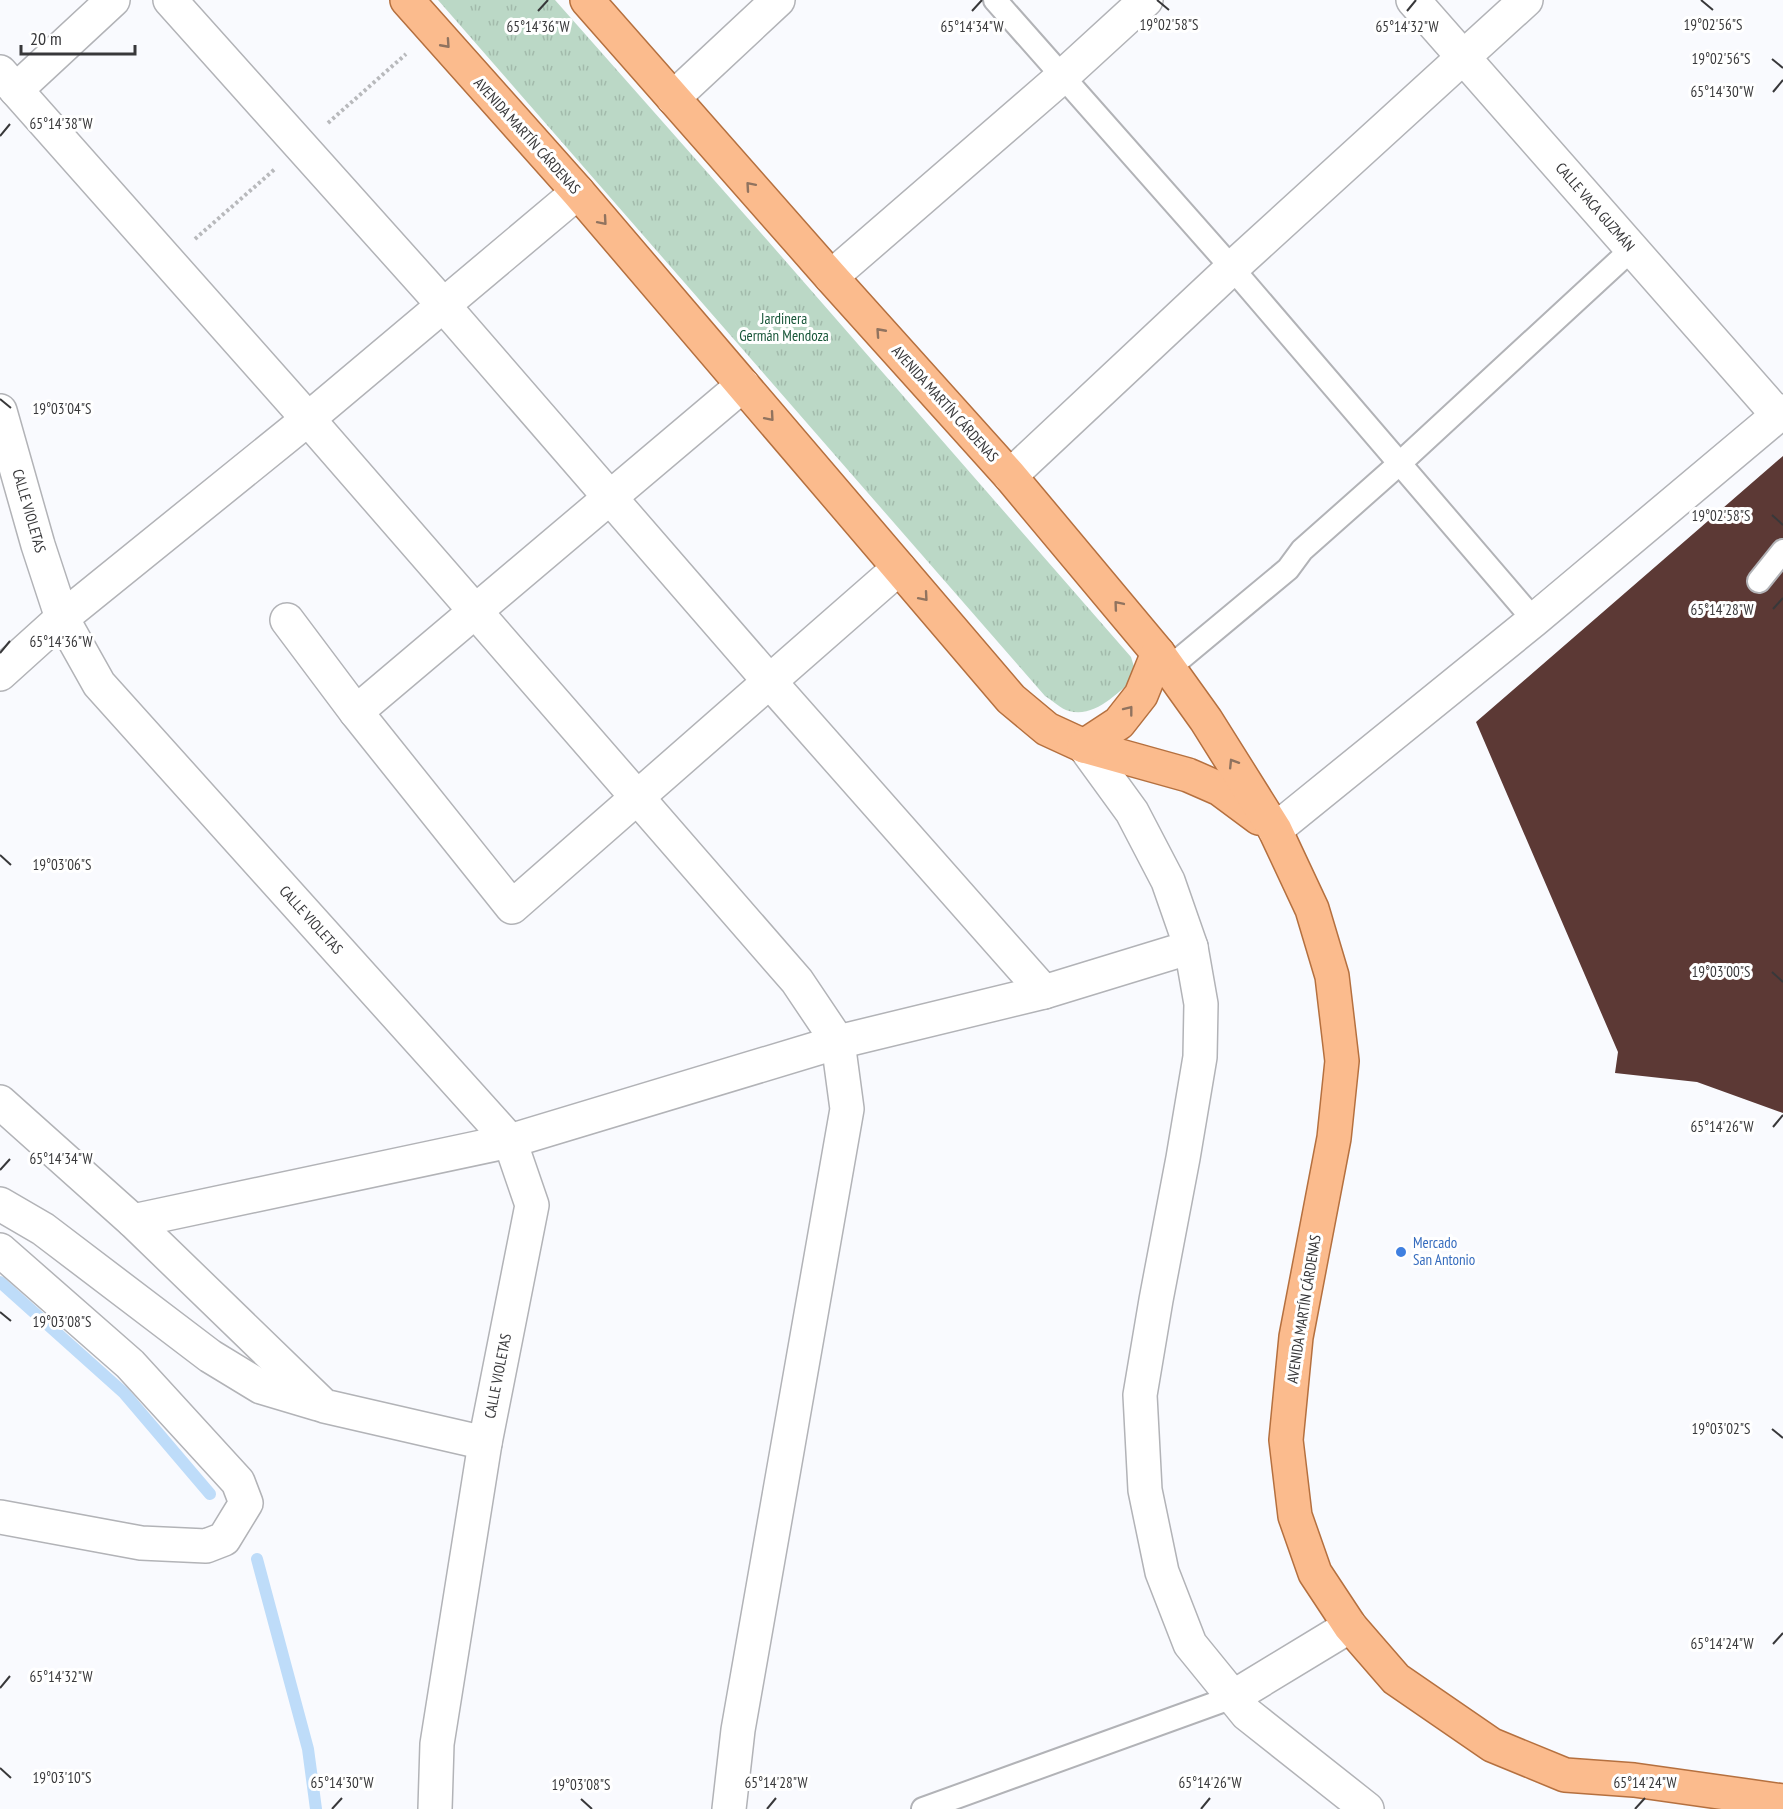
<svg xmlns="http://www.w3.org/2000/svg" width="1783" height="1809" font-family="'PT Sans Narrow',sans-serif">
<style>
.park{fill:url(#park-tufts)}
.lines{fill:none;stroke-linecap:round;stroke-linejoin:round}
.stream{stroke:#bedcf9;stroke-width:12}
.building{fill:#5c3935}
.service-casing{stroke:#b2b3b7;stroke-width:26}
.minor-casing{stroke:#b2b3b7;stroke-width:36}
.tertiary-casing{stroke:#b2b3b7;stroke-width:36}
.primary-casing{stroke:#b5703f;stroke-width:36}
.path{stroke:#b8b9bc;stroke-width:4;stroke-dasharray:3 3;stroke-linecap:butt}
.service{stroke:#fff;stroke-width:22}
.minor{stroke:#fff;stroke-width:33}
.tertiary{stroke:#fff;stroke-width:33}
.primary{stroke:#fbbb8d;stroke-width:33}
.oneway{stroke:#90735f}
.ticks{fill:none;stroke:#38383a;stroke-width:2}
.shop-dot{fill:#3f7fe0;stroke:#fff;stroke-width:2}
.labels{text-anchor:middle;stroke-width:6;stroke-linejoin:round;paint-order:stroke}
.street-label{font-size:15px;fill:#38383a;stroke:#fff}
.park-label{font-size:15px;fill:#19573a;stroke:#fff}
.shop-label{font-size:15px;fill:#366cbe;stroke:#fff;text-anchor:start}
.ticks-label{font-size:15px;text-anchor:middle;fill:#38383a;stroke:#fff;stroke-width:6;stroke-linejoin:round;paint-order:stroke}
</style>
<defs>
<pattern id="park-tufts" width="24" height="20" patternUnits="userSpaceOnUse" patternTransform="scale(1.5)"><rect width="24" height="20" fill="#bbd8c6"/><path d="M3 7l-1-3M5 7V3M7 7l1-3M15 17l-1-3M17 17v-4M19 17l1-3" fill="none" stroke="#a2baab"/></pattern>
</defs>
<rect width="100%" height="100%" fill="#f9fafe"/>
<!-- park -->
<path class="park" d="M438,0h117l213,241 363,416 6,19c-19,16 -41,42 -68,35 -8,-2 -17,-11 -24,-15z"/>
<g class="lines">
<!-- stream -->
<g class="stream">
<polyline points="0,1282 124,1393 210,1494"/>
<polyline points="257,1559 308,1749 316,1809"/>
</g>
</g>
<!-- building -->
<polygon class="building" points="1783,456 1783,1113 1697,1082 1615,1073 1618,1052 1476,722"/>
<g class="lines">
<defs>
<g id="service">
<polyline points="995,0 1232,268 1534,620"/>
<polyline points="1759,581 1783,551"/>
<polyline points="1169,668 1288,569 1302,550 1399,464 1632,249"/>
<polyline points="923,1809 1233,1697"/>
</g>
<g id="minor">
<polyline points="170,0 430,290 770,682 1044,992"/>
<polyline points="1413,0 1778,415"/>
<polyline points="0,72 308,419 797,981 838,1042 847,1109 738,1730 729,1809"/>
<polyline points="16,90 113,0"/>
<polyline points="673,98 778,0"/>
<polyline points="831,277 1063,76 1146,0"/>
<polyline points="0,411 38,545 62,618 99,684 510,1141 532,1205 485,1443 437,1744 435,1809"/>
<polyline points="1010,476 1232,268 1526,0"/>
<polyline points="287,620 356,712 512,907 899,568"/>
<polyline points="0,674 62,618 308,419 578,192"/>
<polyline points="356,712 743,385"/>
<polyline points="1084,746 1132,812 1168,881 1191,947 1201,1004 1200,1057 1183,1158 1156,1300 1140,1395 1145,1490 1162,1572 1190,1644 1247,1714 1367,1809"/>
<polyline points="0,1102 133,1221 324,1406 485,1443"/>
<polyline points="0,1204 43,1229 210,1356 261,1387 318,1404"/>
<polyline points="133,1221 510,1141 838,1042 1044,992 1191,947"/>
<polyline points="0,1250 130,1364 238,1482 246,1503 224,1539 206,1546 141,1543 0,1517"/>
<polyline points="1233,1697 1350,1626"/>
</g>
<polyline id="tertiary" points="1275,830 1534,620 1783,411"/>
<g id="primary">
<polyline points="407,0 578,192 1011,699 1047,729 1084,746 1188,775 1220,789 1259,818"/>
<polyline points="587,0 831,277 1010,476 1158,653 1206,720 1275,830 1312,909 1332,976 1342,1061 1334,1138 1296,1337 1286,1440 1295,1516 1315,1573 1350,1626 1396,1679 1492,1745 1565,1775 1634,1780 1783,1801"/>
<polyline points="1084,746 1119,723 1141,695 1158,653"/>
</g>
</defs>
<!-- service casing -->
<use href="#service" class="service-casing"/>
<!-- minor casing -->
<use href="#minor" class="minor-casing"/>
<!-- tertiary casing -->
<use href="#tertiary" class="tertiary-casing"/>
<!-- primary casing -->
<use href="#primary" class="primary-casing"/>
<!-- path -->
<g class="path">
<polyline points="328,123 406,54"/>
<polyline points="195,239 275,169"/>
</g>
<!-- service -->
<use href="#service" class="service"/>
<!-- minor -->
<use href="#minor" class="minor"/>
<!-- tertiary -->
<use href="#tertiary" class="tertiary"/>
<!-- primary -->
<use href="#primary" class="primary"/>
</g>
<!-- one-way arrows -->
<defs><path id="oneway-chevron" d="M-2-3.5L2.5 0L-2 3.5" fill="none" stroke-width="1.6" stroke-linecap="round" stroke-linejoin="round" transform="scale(1.5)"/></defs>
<g class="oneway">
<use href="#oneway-chevron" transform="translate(446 44) rotate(48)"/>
<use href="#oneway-chevron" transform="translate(750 186) rotate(-131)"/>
<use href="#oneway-chevron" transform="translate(603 221) rotate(49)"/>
<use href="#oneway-chevron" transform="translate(880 332) rotate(-132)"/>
<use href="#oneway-chevron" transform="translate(770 417) rotate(49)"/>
<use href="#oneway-chevron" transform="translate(924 597) rotate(49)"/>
<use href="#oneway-chevron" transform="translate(1118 605) rotate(-130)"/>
<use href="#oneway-chevron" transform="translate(1129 710) rotate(-52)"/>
<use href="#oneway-chevron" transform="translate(1233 763) rotate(-122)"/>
</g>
<!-- ticks -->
<path class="ticks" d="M1157,0l12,10M1701,0l12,10M538,11l10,-11M972,11l10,-11M1407,11l9,-11M1772,59l11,9M1773,92l10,-12M0,136l10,-12M0,399l11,9M1772,515l11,10M1773,609l10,-11M0,653l10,-12M0,855l11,10M1772,972l11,10M1773,1127l10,-12M0,1170l10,-11M0,1312l11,9M1772,1429l11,9M1773,1644l10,-11M0,1688l10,-12M0,1768l11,10M581,1799l11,10M332,1809l10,-11M767,1809l9,-11M1201,1809l9,-11M1635,1809l10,-11"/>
<!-- markers -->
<circle class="shop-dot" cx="1401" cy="1252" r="6"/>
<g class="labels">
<!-- street labels -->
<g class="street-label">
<text transform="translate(527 136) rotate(48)" y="5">AVENIDA MARTÍN CÁRDENAS</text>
<text transform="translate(1595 207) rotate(49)" y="5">CALLE VACA GUZMÁN</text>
<text transform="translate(945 404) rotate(48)" y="5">AVENIDA MARTÍN CÁRDENAS</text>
<text transform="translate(29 511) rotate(74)" y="5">CALLE VIOLETAS</text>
<text transform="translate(311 920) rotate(48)" y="5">CALLE VIOLETAS</text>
<text transform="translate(1304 1309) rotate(-81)" y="5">AVENIDA MARTÍN CÁRDENAS</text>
<text transform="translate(498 1376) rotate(-79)" y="5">CALLE VIOLETAS</text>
</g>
<!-- park labels -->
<g class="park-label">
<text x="784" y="324">Jardinera<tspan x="784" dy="17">Germán Mendoza</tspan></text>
</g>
<!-- shop labels -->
<g class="shop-label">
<text x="1413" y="1248">Mercado<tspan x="1413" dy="17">San Antonio</tspan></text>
</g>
</g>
<g class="ticks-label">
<text x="1169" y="30">19°02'58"S</text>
<text x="1713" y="30">19°02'56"S</text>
<text x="538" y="32">65°14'36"W</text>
<text x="972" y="32">65°14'34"W</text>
<text x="1407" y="32">65°14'32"W</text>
<text x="1721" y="64">19°02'56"S</text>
<text x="1722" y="97">65°14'30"W</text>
<text x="61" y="129">65°14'38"W</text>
<text x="62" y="414">19°03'04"S</text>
<text x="1721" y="521">19°02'58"S</text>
<text x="1722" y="615">65°14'28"W</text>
<text x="61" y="647">65°14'36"W</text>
<text x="62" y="870">19°03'06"S</text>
<text x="1721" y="977">19°03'00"S</text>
<text x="1722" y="1132">65°14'26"W</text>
<text x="61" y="1164">65°14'34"W</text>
<text x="62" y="1327">19°03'08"S</text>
<text x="1721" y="1434">19°03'02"S</text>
<text x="1722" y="1649">65°14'24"W</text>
<text x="61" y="1682">65°14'32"W</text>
<text x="62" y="1783">19°03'10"S</text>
<text x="342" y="1788">65°14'30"W</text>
<text x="776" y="1788">65°14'28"W</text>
<text x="1210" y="1788">65°14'26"W</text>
<text x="1645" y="1788">65°14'24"W</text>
<text x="581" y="1790">19°03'08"S</text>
</g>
<!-- scale -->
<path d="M21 45v9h114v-9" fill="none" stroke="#38383a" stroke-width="3"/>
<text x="30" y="45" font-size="18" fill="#38383a" stroke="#ffffff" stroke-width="4.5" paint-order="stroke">20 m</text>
</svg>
